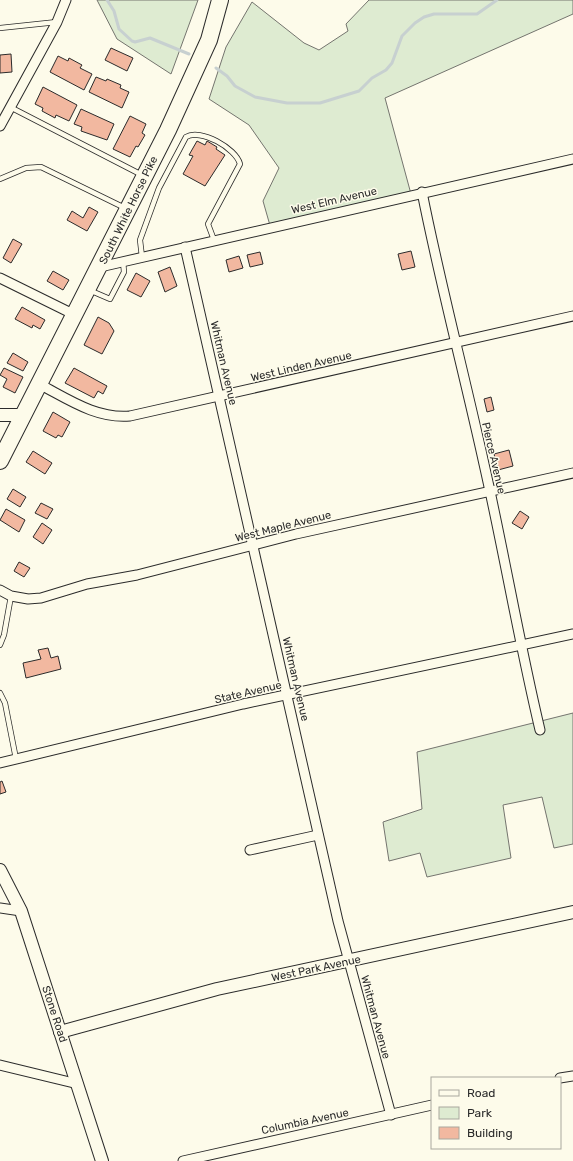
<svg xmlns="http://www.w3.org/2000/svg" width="573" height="1161" font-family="Rubik,sans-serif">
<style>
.green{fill:#deebd1;stroke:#74746e}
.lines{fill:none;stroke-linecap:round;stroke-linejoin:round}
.stream{stroke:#c7d0d0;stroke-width:3}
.building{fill:#f2b8a0;stroke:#2b2b2b}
.lane-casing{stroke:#2b2b2b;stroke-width:6}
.street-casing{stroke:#2b2b2b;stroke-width:11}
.secondary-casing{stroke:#2b2b2b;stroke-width:14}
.highway-casing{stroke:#2b2b2b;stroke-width:18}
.lane{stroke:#fdfbea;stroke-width:4.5}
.street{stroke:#fdfbea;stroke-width:9}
.secondary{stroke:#fdfbea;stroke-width:12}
.highway{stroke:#fdfbea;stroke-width:16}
.labels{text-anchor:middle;stroke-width:3;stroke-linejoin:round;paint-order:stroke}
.street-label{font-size:11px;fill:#2b2b2b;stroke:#fdfbea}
</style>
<rect width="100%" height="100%" fill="#fdfbea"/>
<!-- green -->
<g class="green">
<polygon points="97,0 198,0 171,74 117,39"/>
<polygon points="369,0 573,0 573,14 385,98 411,194 271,229 263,201 279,168 249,125 209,99 226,47 252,2 304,43 319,50 348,31 346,24"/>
<polygon points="573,713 573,844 554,848 542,797 503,805 511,858 427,877 420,853 389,861 383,822 422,809 417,752"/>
</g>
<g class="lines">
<!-- stream -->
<g class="stream">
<polyline points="107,0 114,11 119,29 132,41 135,42 150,38 189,54"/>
<polyline points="216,68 227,76 235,86 255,97 287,103 320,103 359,91 372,78 386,70 392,63 402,36 415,23 424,17 434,14 477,14 497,0"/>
</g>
</g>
<!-- building -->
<g class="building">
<polygon points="111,48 133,58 127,71 105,60"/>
<polygon points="11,54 12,72 0,73 0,55"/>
<polygon points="58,56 68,61 69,58 82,65 80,68 92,74 84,90 50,72"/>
<polygon points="96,77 106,81 107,79 121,85 120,88 129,92 122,108 89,92"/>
<polygon points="43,87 77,105 69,121 56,115 55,118 42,111 43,108 35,104"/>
<polygon points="81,109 114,124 107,140 81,131 82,127 74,124"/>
<polygon points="130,116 146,124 142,133 145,135 138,147 136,146 130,157 113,149"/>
<polygon points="197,141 205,145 207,141 217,147 216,149 225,155 205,186 183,174 193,156 189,155"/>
<polygon points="89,207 98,212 87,231 67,220 72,211 83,218"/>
<polygon points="13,239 22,244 11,263 3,258"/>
<polygon points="411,251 415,267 402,270 398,254"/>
<polygon points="260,252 263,264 250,267 247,255"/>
<polygon points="239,256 243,268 229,272 226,260"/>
<polygon points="170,267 177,286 165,292 158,272"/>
<polygon points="53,271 69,280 63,290 47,281"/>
<polygon points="136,273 150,281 141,297 127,290"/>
<polygon points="22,307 45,320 40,329 33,325 32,328 15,319"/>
<polygon points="98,317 109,323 114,331 102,354 84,345"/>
<polygon points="13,353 28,362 23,371 7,363"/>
<polygon points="4,368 23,377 15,393 3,387 7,379 0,375"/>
<polygon points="74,368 107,386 103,394 98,391 94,398 65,383"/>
<polygon points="491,397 494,410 487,412 484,399"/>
<polygon points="53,412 70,422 62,437 58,435 56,438 43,431"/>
<polygon points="509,450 513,466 498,470 494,454"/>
<polygon points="33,451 52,463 45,474 26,462"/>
<polygon points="13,489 26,497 20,507 7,499"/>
<polygon points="41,503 53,509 47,519 35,513"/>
<polygon points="6,509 25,520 19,532 0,520"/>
<polygon points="520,511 529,517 522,529 512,523"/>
<polygon points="42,523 52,530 43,544 33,537"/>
<polygon points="19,562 30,568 24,577 14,571"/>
<polygon points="48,648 51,658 58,656 61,669 26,678 23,663 41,659 38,650"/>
<polygon points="2,781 6,792 0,794 0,782"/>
</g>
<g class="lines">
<defs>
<g id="lane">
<polyline points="0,28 57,22"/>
<polyline points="10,107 142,175"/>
<polyline points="0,179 26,168 41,167 125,208"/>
<path d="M142,257l-2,-17 19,-52 27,-51c14,-9 50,11 54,27l-32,60 6,16"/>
<polyline points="89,290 110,299 124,272 123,261"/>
<polyline points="0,645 4,635 11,596"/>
<polyline points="0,693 5,703 16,759"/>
</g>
<g id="street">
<polyline points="0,126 57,22 66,0"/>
<path d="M422,192c18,91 42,181 62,272 20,88 35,178 56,266"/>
<polyline points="185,247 338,921 391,1115"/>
<polyline points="100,267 573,159"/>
<polyline points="0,278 75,315"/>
<path d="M39,384c29,15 57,35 91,32l443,-100"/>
<polyline points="0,590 11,596 28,599 41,598 87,584 137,575 296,534 573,473"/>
<polyline points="0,763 243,704 573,634"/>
<polyline points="250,850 318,835"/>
<polyline points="0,908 21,911"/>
<polyline points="0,1065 78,1084"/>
<polyline points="560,1078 573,1076"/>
<polyline points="183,1161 432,1105"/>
</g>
<g id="secondary">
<polyline points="0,415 23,415"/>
<polyline points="0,870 21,911 102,1161"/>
<polyline points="60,1032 217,989 573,912"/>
</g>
<polyline id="highway" points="0,461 168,130 209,40 220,0"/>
</defs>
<!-- lane casing -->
<use href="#lane" class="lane-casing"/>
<!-- street casing -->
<use href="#street" class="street-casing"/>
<!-- secondary casing -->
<use href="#secondary" class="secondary-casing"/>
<!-- highway casing -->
<use href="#highway" class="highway-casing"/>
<!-- lane -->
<use href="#lane" class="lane"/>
<!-- street -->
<use href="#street" class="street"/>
<!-- secondary -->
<use href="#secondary" class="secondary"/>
<!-- highway -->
<use href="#highway" class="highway"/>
</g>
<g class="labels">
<!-- street labels -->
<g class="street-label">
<text transform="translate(334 200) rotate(-13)" y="4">West Elm Avenue</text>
<text transform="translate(128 210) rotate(-64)" y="4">South White Horse Pike</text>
<text transform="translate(224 363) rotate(77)" y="4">Whitman Avenue</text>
<text transform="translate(301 366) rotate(-13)" y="4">West Linden Avenue</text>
<text transform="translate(494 458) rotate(77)" y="4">Pierce Avenue</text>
<text transform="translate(283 526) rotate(-14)" y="4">West Maple Avenue</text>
<text transform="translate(296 679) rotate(77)" y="4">Whitman Avenue</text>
<text transform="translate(248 692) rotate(-13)" y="4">State Avenue</text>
<text transform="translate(316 968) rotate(-12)" y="4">West Park Avenue</text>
<text transform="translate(55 1014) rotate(72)" y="4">Stone Road</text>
<text transform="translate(376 1017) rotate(75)" y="4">Whitman Avenue</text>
<text transform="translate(305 1121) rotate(-12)" y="4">Columbia Avenue</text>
</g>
</g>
<!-- legend -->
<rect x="431" y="1077" width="130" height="72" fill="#fdfbea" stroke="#a9a89e"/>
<rect x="439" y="1090" width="20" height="6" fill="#fdfbea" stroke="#a9a89e"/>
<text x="467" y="1097" font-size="12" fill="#2b2b2b">Road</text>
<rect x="439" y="1107" width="20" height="12" fill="#deebd1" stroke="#a9a89e"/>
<text x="467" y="1117" font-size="12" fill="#2b2b2b">Park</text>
<rect x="439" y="1127" width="20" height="12" fill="#f2b8a0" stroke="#a9a89e"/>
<text x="467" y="1137" font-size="12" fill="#2b2b2b">Building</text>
</svg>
